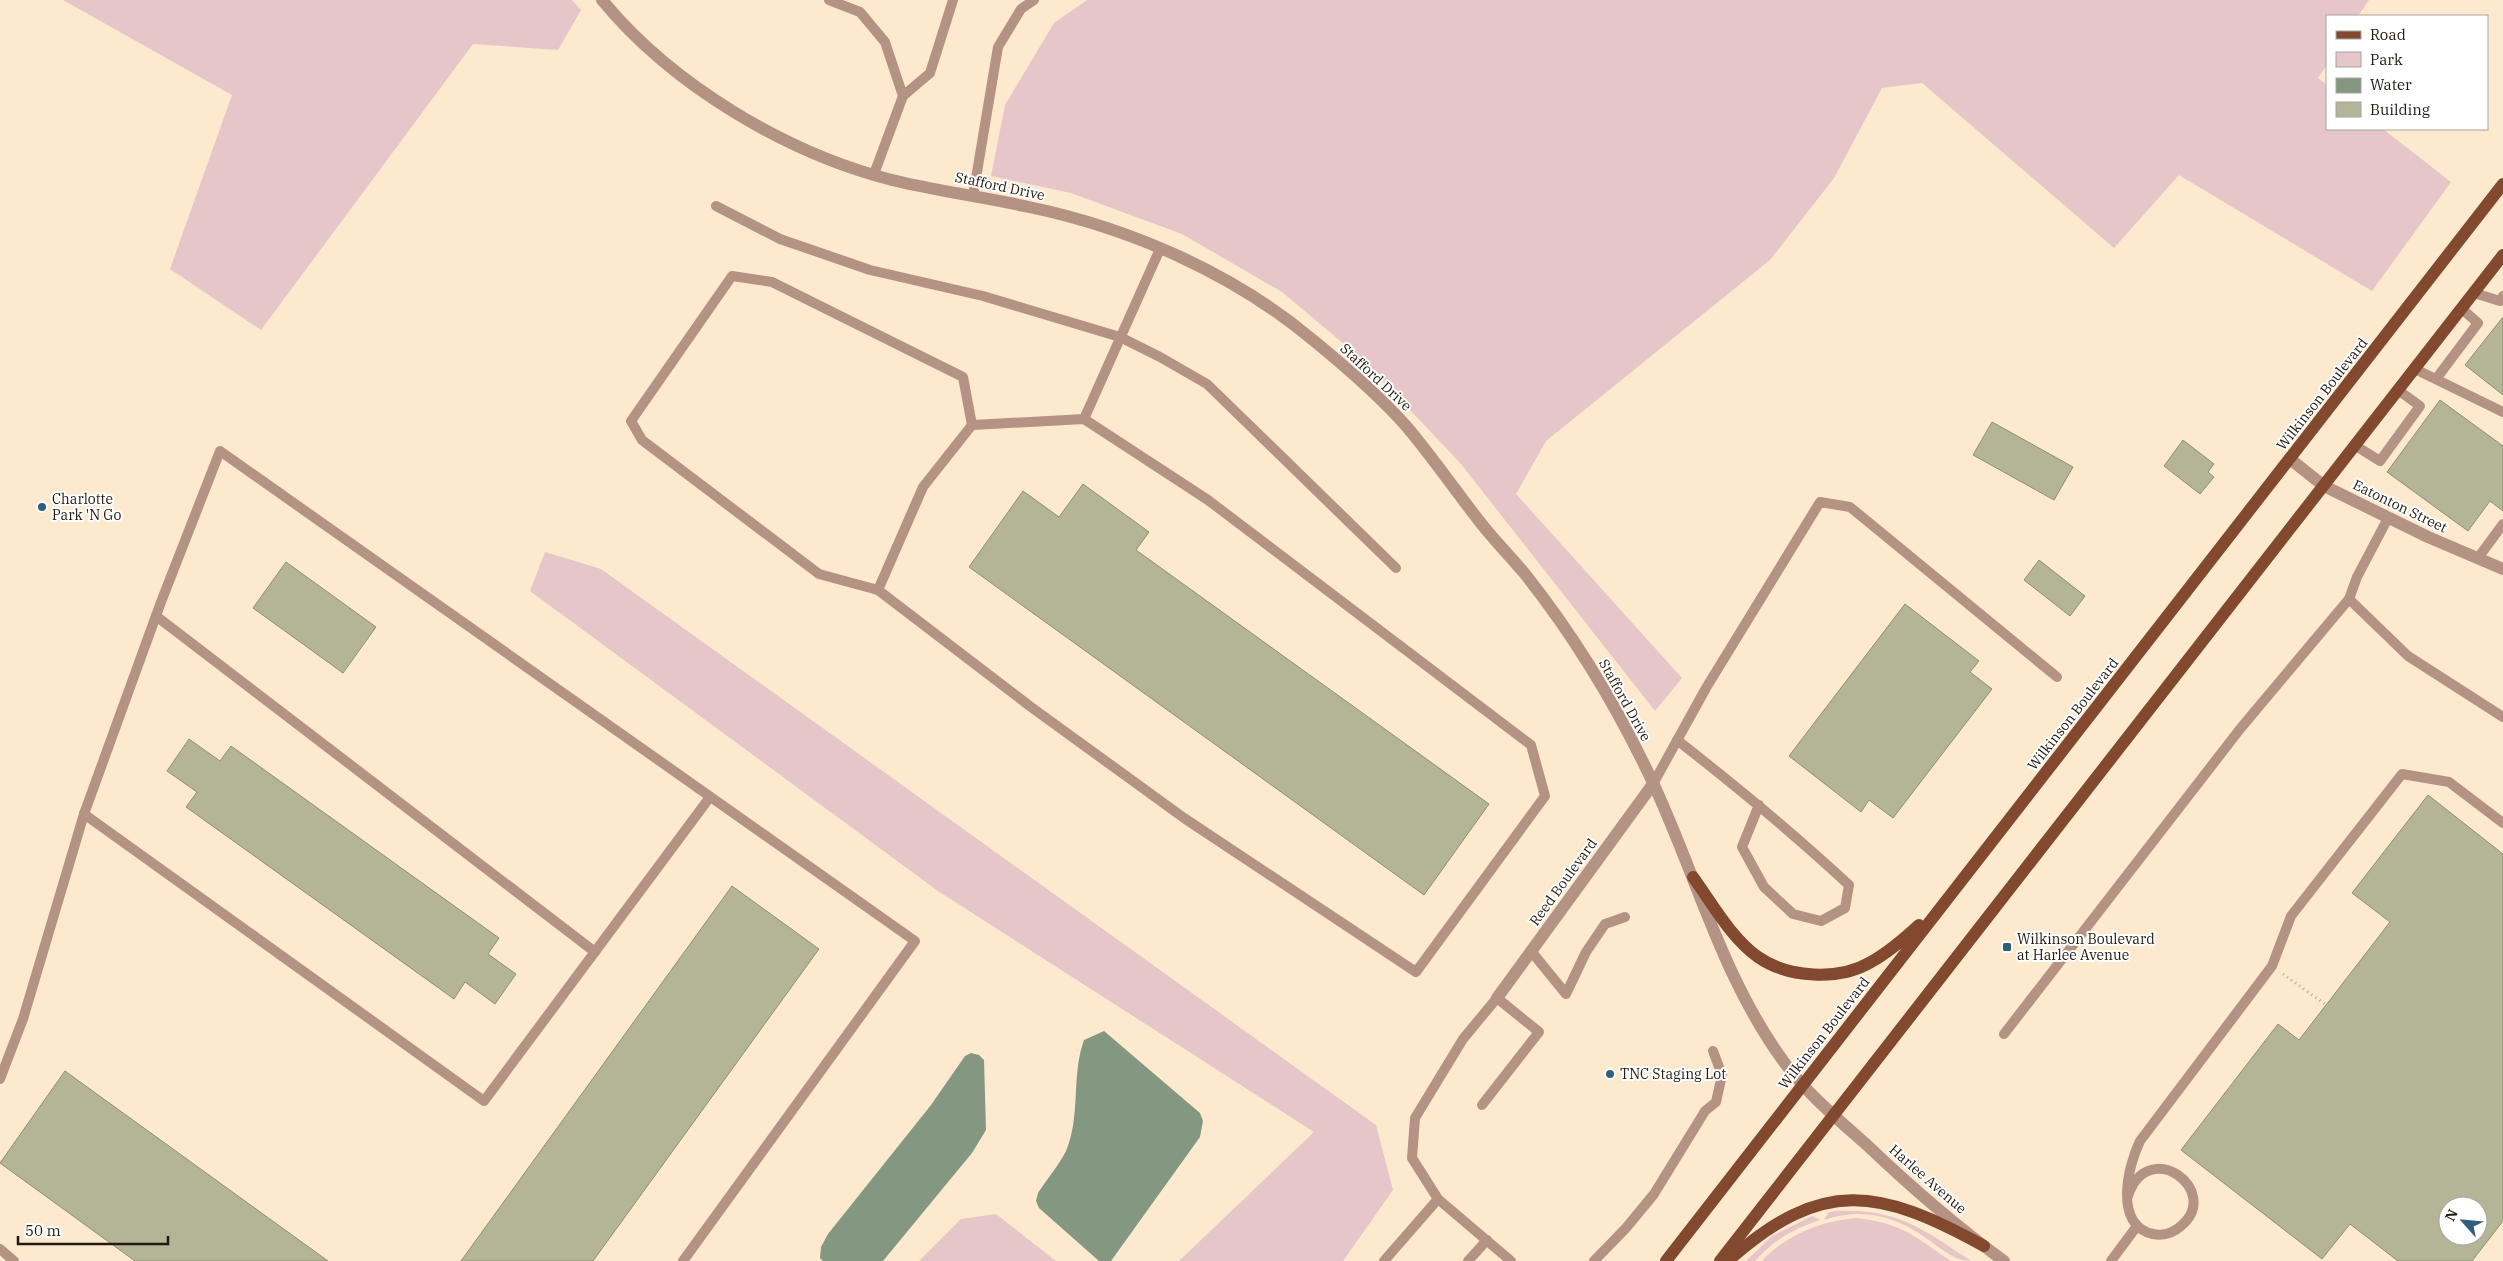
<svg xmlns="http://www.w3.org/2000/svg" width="2503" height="1261" font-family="'IBM Plex Serif',serif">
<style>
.green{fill:#e6c6c8}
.water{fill:#849881}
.building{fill:#b4b597;stroke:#8f9073;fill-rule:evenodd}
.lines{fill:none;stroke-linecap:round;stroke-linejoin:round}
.path{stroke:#b7a892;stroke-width:3;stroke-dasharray:1 4;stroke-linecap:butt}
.service{stroke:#b59384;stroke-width:10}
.minor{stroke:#b59384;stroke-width:12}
.tertiary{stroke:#b59384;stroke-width:12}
.primary{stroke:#82492f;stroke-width:12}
.poi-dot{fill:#2e607e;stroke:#fff;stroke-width:2}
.labels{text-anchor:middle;stroke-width:4;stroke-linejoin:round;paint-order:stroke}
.street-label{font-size:14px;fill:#211a10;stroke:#fff}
.poi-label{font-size:14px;fill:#211a10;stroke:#fff;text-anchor:start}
</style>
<rect width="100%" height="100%" fill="#fce9ce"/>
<!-- green -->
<g class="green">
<polygon points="63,0 572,0 581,10 558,50 473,44 261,330 170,269 232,95"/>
<polygon points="1087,0 2369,0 2358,16 2327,16 2327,65 2318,78 2327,85 2327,129 2383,129 2451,182 2372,291 2179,175 2114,248 1922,83 1882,88 1834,178 1770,260 1546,441 1516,494 1682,678 1655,711 1461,464 1363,360 1282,292 1182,234 1071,193 991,176 1005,105 1054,23"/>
<polygon points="545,552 601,569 1376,1125 1393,1190 1343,1261 1179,1261 1314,1132 938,891 530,591"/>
<path d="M1836,1211c61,-3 87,18 135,50 -16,0 -28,-11 -41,-20 -34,-25 -66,-34 -106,-21l5,-8z"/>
<polygon points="996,1214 1056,1261 919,1261 961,1219"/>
<path d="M1812,1216l8,4c-25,8 -48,21 -65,41h-9l26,-25z"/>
<path d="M1856,1218c46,5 58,18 95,43h-189c23,-26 60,-40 94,-43z"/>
</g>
<!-- water -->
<g class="water">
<path d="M1104,1031l96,82 3,8 -3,16 -89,124h-12l-60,-53 -3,-7 2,-8c9,-14 21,-28 28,-42 15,-35 5,-76 18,-111z"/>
<polygon points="971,1053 979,1055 984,1060 986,1130 972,1153 883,1261 823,1261 820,1258 821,1247 828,1234 931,1105 965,1056"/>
</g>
<!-- building -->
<g class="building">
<polygon points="2503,317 2503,395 2465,365"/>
<polygon points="2440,400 2503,446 2503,511 2490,501 2468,531 2387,472"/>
<polygon points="1992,422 2073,467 2054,500 1973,455"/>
<polygon points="2183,440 2214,464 2208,472 2214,477 2200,494 2164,466"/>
<polygon points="1083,484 1149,532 1136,550 1489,804 1424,895 969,567 1023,491 1059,517"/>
<polygon points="2039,560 2085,596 2070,616 2024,580"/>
<polygon points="286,562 376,627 343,673 253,608"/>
<polygon points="1905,604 1979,661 1970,672 1992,689 1893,818 1869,800 1861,812 1789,756"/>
<polygon points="189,739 220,761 231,746 499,938 488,954 516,974 495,1004 465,982 454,999 186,807 197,792 167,771"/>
<path d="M2428,795l75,59v367l-31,40h-74l-48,-37 -28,35 -141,-109 97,-126 21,16 91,-118 -38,-29zM2448,1206h30v30h-30z"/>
<polygon points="732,886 819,949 593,1261 461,1261"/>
<polygon points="65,1071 328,1261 135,1261 0,1163"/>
</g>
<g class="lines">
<!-- path -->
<polyline class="path" points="2283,974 2326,1005"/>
<!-- service -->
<g class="service">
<polyline points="829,0 860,12 885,42 903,96 874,174"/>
<polyline points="903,96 930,73 953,0"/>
<polyline points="973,196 998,47 1021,9 1034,0"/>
<polyline points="716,206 780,239 870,270 983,296 1120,337 1160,357 1207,384 1396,568"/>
<polyline points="2474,293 2500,301 2503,296"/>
<polyline points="2415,369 2503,412"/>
<polyline points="2436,379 2478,323 2462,309"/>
<polyline points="1084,419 972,425 923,487 878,590 1031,707 1184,818 1416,972 1545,796 1531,745 1208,500 1084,419 1160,249"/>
<polyline points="2356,446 2380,461 2420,406 2398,390"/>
<polyline points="2478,558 2503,524"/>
<polyline points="878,590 819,574 642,440 631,421 732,276 772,282 963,377 972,425"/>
<polyline points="2349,599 2357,577 2388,518"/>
<polyline points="156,616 595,952"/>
<path d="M1677,740c59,46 117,94 172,145l-4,23 -24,13 -28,-7 -29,-27 -22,-40 17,-42"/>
<polyline points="1653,784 1706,688 1820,502 1850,507 2057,677"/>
<polyline points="84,814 484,1101 710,797"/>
<polyline points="1531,951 1566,994 1586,952 1605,924 1625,917"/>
<polyline points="2004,1034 2240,729 2349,599 2408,656 2503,717"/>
<polyline points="0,1079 23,1019 84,814 161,602 220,451 915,941 683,1261"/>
<polyline points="1482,1105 1539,1032 1497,998 1463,1039 1415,1118 1412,1158 1438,1199 1511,1261"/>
<path d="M2128,1196c20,-61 95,-5 53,30 -8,7 -18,10 -28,8 -40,-9 -25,-68 -13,-93l132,-175 19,-50 111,-142 47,8 54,41"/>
<polyline points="0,1249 14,1261"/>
<polyline points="1384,1261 1438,1199"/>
<polyline points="1468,1261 1487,1240"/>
<polyline points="1594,1261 1626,1228 1654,1194 1705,1111 1716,1102 1722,1075 1713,1051"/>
<polyline points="2111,1261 2137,1226"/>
</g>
<!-- minor -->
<g class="minor">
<polyline points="2290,459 2324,486 2428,537 2503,569"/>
<polyline points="1497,998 1653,784"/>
</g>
<!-- tertiary -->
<path class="tertiary" d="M602,0c70,85 184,153 290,180 45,11 92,17 137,27 101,21 204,66 284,133 33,27 66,55 94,87 26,31 48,63 73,95 14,18 30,34 45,52 50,63 95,138 129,211 43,93 69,194 130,277 23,32 55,58 84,84 43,41 88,80 136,115"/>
<!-- primary -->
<g class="primary">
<path d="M1693,877c19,26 38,61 65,80 30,21 81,24 113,5 18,-10 33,-23 48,-37"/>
<polyline points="1666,1261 2503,184"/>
<polyline points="1720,1261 2503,255"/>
<path d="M1728,1261c94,-84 151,-73 256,-15"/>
</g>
</g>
<!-- markers -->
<g class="poi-dot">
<circle cx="42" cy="507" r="5"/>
<rect x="2002" y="942" width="10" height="10" rx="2.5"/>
<circle cx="1610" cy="1074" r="5"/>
</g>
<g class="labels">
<!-- street labels -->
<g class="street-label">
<text transform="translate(1000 186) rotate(12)" y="5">Stafford Drive</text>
<text transform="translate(1376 377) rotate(43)" y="5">Stafford Drive</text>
<text transform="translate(2322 394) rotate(-52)" y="5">Wilkinson Boulevard</text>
<text transform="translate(2400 506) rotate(26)" y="5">Eatonton Street</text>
<text transform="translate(1625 700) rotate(61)" y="5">Stafford Drive</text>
<text transform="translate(2073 714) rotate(-52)" y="5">Wilkinson Boulevard</text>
<text transform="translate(1563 882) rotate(-54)" y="5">Reed Boulevard</text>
<text transform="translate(1824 1033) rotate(-52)" y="5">Wilkinson Boulevard</text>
<text transform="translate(1928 1179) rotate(41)" y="5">Harlee Avenue</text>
</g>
<!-- poi labels -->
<g class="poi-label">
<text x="52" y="504">Charlotte<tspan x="52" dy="16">Park 'N Go</tspan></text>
<text x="2017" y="944">Wilkinson Boulevard<tspan x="2017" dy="16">at Harlee Avenue</tspan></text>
<text x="1620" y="1079">TNC Staging Lot</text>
</g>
</g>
<!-- legend -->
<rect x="2326" y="15" width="162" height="115" fill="#ffffff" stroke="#a6a39f"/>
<rect x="2336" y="31" width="25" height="8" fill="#82492f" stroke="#a6a39f"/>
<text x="2370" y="40" font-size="15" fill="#211a10">Road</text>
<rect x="2336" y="52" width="25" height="15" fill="#e6c6c8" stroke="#a6a39f"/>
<text x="2370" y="65" font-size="15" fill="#211a10">Park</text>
<rect x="2336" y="78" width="25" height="15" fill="#849881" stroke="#a6a39f"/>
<text x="2370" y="90" font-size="15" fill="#211a10">Water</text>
<rect x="2336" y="102" width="25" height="15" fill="#b4b597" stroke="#a6a39f"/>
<text x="2370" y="115" font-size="15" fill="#211a10">Building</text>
<!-- north arrow -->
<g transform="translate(2463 1221) rotate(297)"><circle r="24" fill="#ffffff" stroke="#a6a39f"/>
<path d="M0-4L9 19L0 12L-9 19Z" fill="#2e607e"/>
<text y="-8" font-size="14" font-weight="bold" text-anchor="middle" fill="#211a10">N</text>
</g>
<!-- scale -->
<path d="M18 1236v8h150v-8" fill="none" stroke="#211a10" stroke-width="2.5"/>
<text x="25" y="1236" font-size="15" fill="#211a10" stroke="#ffffff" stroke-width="4" paint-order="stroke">50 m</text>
</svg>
